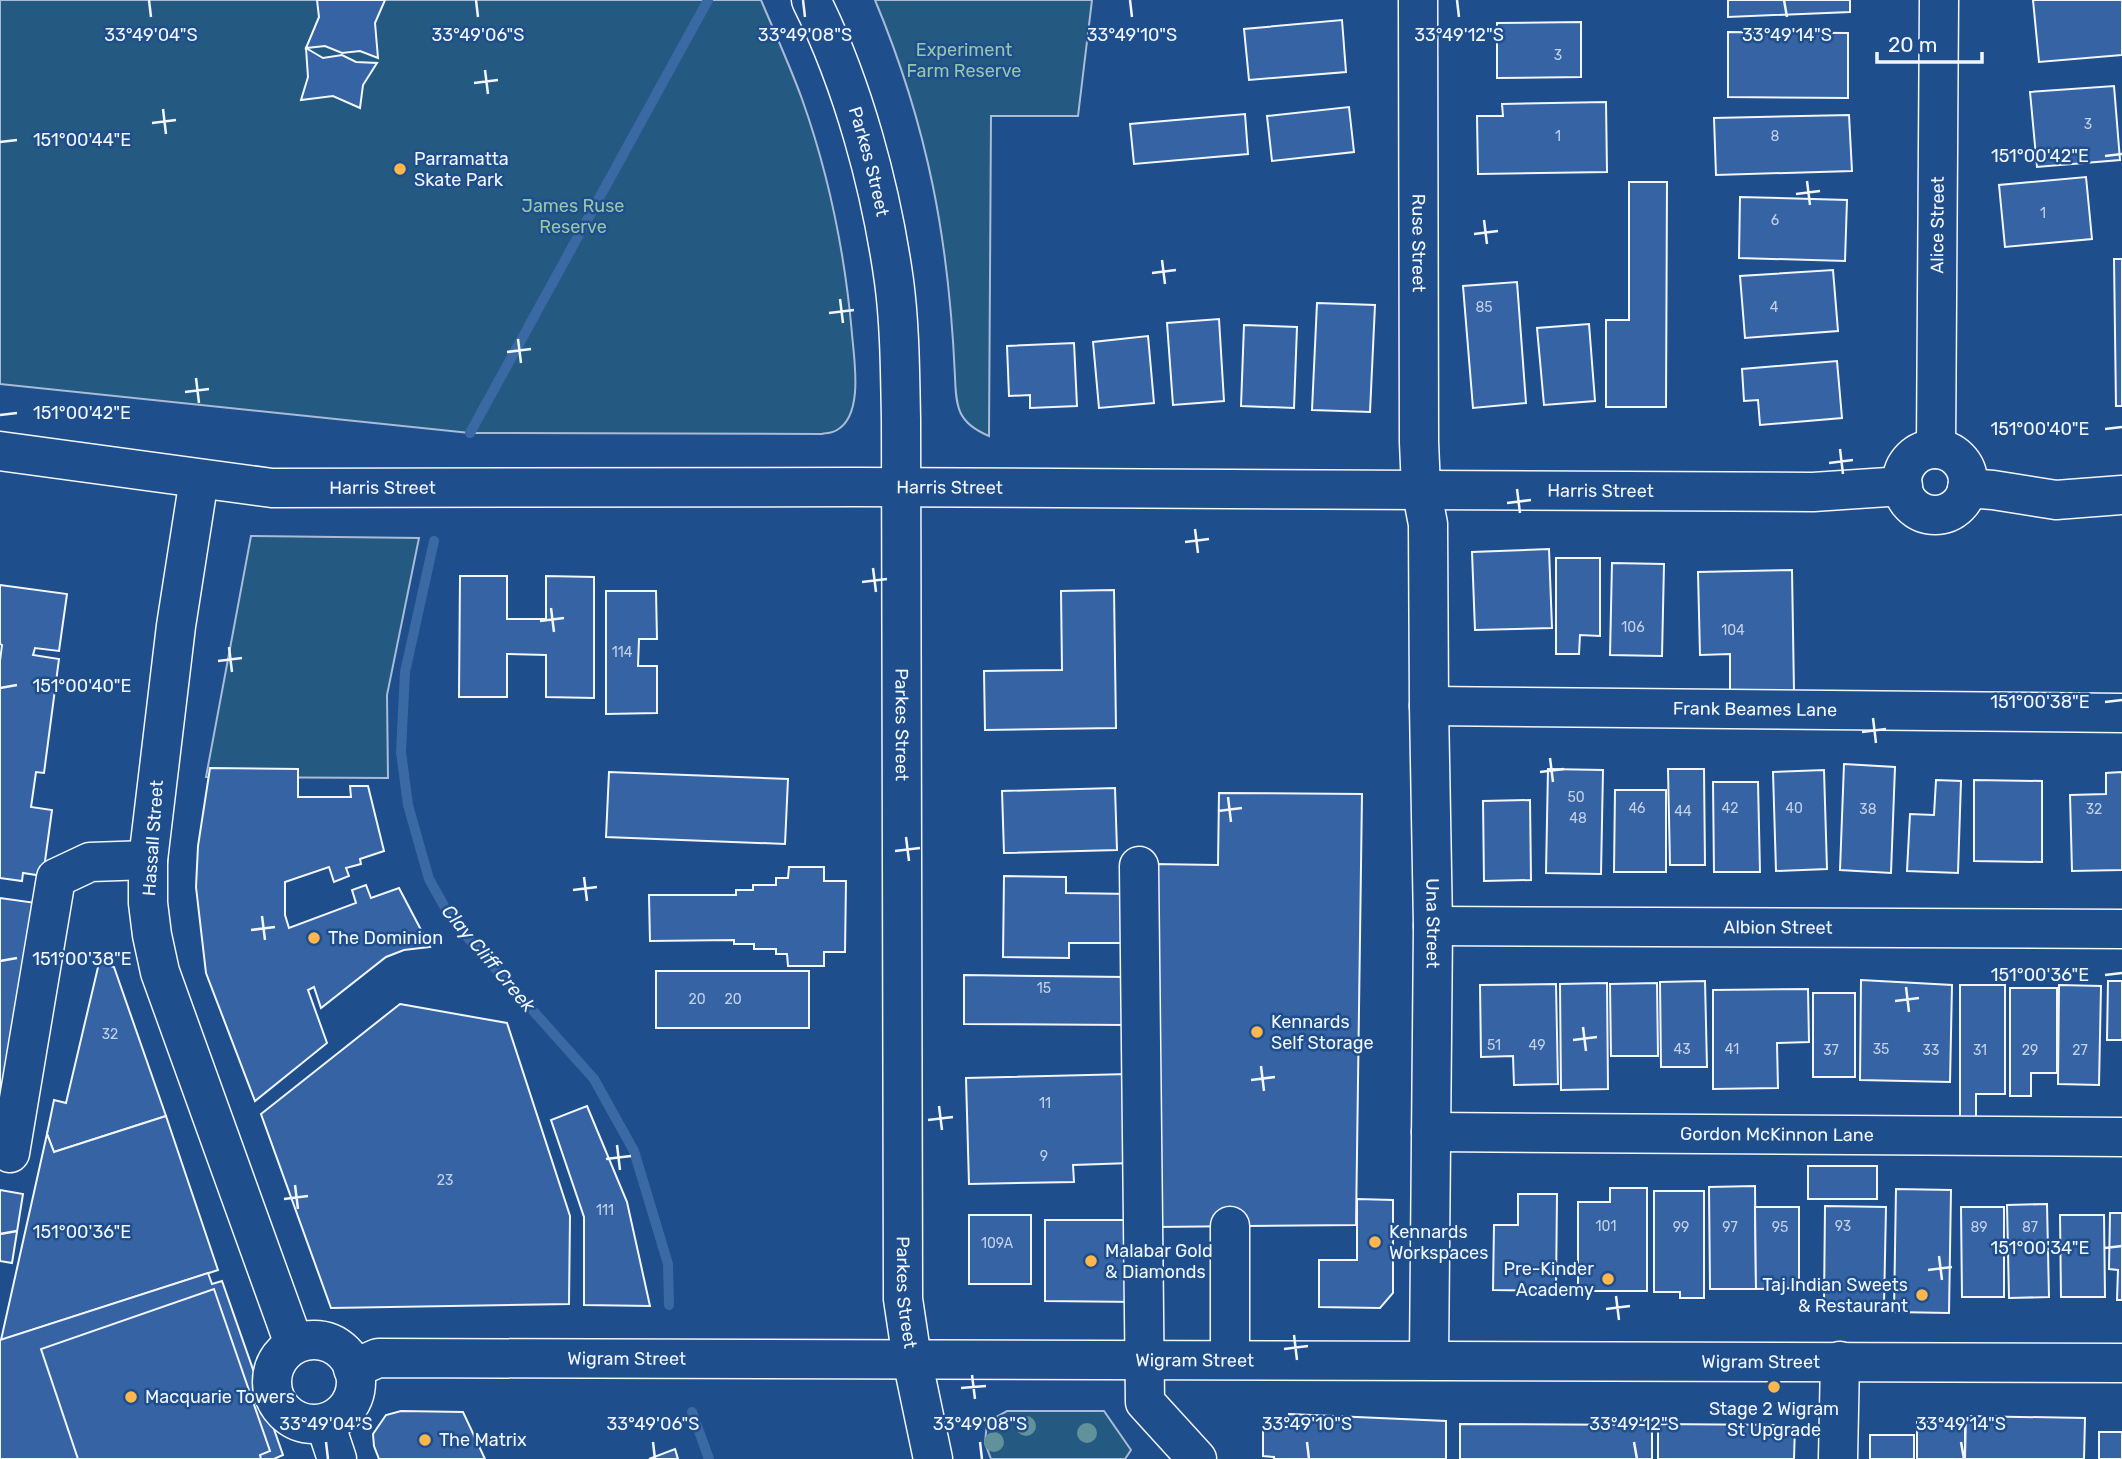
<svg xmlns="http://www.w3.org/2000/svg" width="2122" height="1459" font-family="Rubik,sans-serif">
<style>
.green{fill:#245a82;stroke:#a8bbd7;stroke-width:2}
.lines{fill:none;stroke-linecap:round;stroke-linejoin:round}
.stream{stroke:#3b69a3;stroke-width:10}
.building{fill:#3563a3;stroke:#f2f6ff;stroke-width:2}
.minor-casing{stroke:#f2f6ff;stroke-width:41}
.major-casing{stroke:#f2f6ff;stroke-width:41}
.minor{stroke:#1f4e8c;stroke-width:38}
.major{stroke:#1f4e8c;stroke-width:38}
.tree{fill:#61919a}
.ticks{fill:none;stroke:#f2f6ff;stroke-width:2.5}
.poi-dot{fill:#ffb74d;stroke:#1f4e8c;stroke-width:2.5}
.labels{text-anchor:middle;stroke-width:5;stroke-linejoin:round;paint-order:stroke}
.number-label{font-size:14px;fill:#c3d1e8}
.park-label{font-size:18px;fill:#97c8a6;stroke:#1f4e8c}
.poi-label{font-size:18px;fill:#f2f6ff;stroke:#1f4e8c;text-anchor:start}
.street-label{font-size:18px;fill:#f2f6ff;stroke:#1f4e8c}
.water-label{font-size:19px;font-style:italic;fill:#f2f6ff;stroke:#1f4e8c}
.ticks-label{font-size:18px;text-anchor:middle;fill:#f2f6ff;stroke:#1f4e8c;stroke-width:5;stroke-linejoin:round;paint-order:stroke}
</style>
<rect width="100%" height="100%" fill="#1f4e8c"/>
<!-- green -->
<g class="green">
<path d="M0,0h761c14,33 29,66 41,99 27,76 43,155 50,235 2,25 12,81 -15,96 -4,3 -10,3 -15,4l-352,-1 -470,-49z"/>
<path d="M875,0h217l-14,116h-87l-2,320c-31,-13 -33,-28 -34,-59 -6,-137 -27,-250 -80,-377z"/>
<polygon points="251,536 419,538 387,695 388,778 206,777"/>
<polygon points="1007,1411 1104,1411 1131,1450 1125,1459 991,1459 985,1443 987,1422"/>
</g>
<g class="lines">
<!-- stream -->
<g class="stream">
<polyline points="470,433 708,0"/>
<polyline points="434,541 405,672 401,752 408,805 429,879 452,920 594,1079 634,1151 668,1264 669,1305"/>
<polyline points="692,1412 709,1459"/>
</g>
</g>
<!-- building -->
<g class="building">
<polygon points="317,0 385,0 375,23 378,58 360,51 342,53 325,46 306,48 319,17"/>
<polygon points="1728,0 1850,0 1850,12 1728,17"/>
<polygon points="2033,0 2122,0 2122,55 2039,62"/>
<polygon points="1342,20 1346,72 1249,80 1244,29"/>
<polygon points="1581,22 1581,77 1497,78 1497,23"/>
<polygon points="1728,32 1848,33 1848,98 1728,97"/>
<polygon points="306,48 323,58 342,55 356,62 377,63 363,85 360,108 333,96 301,100 308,77"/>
<polygon points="2114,86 2120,160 2037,167 2030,92"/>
<polygon points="1606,102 1607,172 1478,174 1477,116 1503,116 1502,104"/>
<polygon points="1349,107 1354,152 1272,161 1267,116"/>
<polygon points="1245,114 1248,154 1134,164 1130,124"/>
<polygon points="1849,115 1852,171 1716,175 1714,118"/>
<polygon points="2086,177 2092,239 2005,247 1999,185"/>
<polygon points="1629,182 1667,182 1666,407 1606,407 1606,320 1629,320"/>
<polygon points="1740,197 1847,200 1845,261 1739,258"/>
<polygon points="2114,259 2122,259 2122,406 2116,406"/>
<polygon points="1833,270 1838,331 1745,338 1740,276"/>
<polygon points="1517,282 1526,403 1473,408 1463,286"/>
<polygon points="1317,303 1375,305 1370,412 1312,410"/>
<polygon points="1219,319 1224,401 1173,405 1167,323"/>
<polygon points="1589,324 1595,401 1544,405 1537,328"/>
<polygon points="1244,325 1297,327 1294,408 1241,406"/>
<polygon points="1148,336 1154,403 1099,408 1093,342"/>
<polygon points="1074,343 1077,406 1030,408 1030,395 1009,396 1007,346"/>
<polygon points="1837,361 1842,418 1760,425 1758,400 1744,401 1742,369"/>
<polygon points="1549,549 1552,628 1475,630 1472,552"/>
<polygon points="1556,558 1600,558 1600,636 1580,635 1579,654 1556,654"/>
<polygon points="1612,563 1664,564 1662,656 1610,655"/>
<polygon points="1792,570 1794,692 1730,693 1730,654 1700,655 1698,572"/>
<polygon points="460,576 507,576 507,619 546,619 546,576 594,577 594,698 546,697 546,655 507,654 507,697 459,697"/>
<polygon points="0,585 67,594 59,651 35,648 33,655 59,659 44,773 36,772 31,807 52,810 43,876 23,873 22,881 0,878 0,661 2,645 0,644"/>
<polygon points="1114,590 1116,728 985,730 984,671 1062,670 1061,591"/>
<polygon points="606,591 656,591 657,639 639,639 638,666 657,666 657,713 606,714"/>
<polygon points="1844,764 1895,767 1891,873 1840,870"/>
<polygon points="210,768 298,769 298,797 351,797 350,786 368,786 384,851 360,859 361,864 346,868 349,876 334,882 329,867 285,882 285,915 289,928 356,903 352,890 366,885 371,898 399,888 430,947 404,950 386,957 321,1008 314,987 308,990 327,1043 255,1101 206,973 196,887 198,846"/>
<polygon points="1548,769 1603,770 1601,874 1546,873"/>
<polygon points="1668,769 1704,769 1705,865 1670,865"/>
<polygon points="1824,770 1827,869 1776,871 1773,772"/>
<polygon points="609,772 788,779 785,844 606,837"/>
<polygon points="2122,772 2122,870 2072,871 2070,795 2106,794 2106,773"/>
<polygon points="1936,780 1961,781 1958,873 1907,871 1910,814 1934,815"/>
<polygon points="1974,780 2042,781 2042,862 1974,861"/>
<polygon points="1713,782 1758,782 1760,872 1714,872"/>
<polygon points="1115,788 1117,850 1004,853 1002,791"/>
<polygon points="1615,790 1666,790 1666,872 1614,872"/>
<polygon points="1219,793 1362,794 1356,1225 1155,1227 1154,864 1218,865"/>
<polygon points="1530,800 1531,880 1484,881 1483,801"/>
<polygon points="789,867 824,867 824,881 846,881 845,952 824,952 824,966 788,966 787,954 776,954 776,949 754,949 754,944 734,944 734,940 650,941 649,895 736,895 736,890 753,890 753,885 776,885 776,878 788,878"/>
<polygon points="1004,876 1066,877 1066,893 1132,894 1132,943 1069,943 1069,958 1003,957"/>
<polygon points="0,898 36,903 0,1102"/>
<polygon points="99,963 114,967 166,1116 54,1152 47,1134 54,1100 66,1103"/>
<rect x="656" y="971" width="153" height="57"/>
<polygon points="964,975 1126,977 1126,1025 964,1024"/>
<polygon points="1861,980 1952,985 1950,1082 1860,1080"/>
<polygon points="1705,981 1707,1067 1661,1067 1660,982"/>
<polygon points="2108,981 2122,981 2122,1040 2107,1040"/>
<polygon points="1607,983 1608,1089 1561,1090 1560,984"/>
<polygon points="1657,983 1658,1056 1611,1056 1610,984"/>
<polygon points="1556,984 1558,1084 1514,1085 1513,1056 1481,1057 1480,985"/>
<polygon points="1960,985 2005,985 2005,1094 1976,1094 1976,1121 1960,1121"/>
<polygon points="2059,985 2101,986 2099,1085 2058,1084"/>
<polygon points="2010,988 2057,988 2057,1073 2031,1073 2031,1096 2010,1096"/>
<polygon points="1808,989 1809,1042 1777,1043 1778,1088 1713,1089 1713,990"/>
<rect x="1813" y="993" width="42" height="84"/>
<polygon points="400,1004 507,1023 570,1216 569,1304 331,1308 261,1114"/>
<polygon points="1129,1074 1131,1163 1073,1165 1074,1182 969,1184 966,1078"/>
<polygon points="587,1106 627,1202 650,1306 584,1305 584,1217 551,1120"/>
<polygon points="166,1116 218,1270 1,1340 47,1134 54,1152"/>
<rect x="1808" y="1166" width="69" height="33"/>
<polygon points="1755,1186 1756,1289 1710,1289 1709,1187"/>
<polygon points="1610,1188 1647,1188 1647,1291 1578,1291 1578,1202 1610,1202"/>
<polygon points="1896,1189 1951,1190 1949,1313 1894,1312"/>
<polygon points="0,1190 23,1194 12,1263 0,1261"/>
<polygon points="1654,1191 1704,1191 1704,1298 1680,1298 1680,1292 1654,1292"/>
<polygon points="1518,1194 1557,1194 1556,1291 1493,1290 1494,1225 1518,1225"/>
<polygon points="1357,1199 1393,1200 1393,1293 1380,1308 1319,1307 1319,1260 1357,1260"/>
<polygon points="2047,1204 2049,1297 2009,1298 2007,1205"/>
<polygon points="1825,1206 1886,1207 1884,1306 1824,1305"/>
<polygon points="1755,1207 1799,1207 1799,1288 1756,1289"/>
<polygon points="1961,1207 2004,1207 2004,1297 1962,1297"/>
<polygon points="2110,1213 2122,1213 2122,1300 2117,1300 2118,1270 2109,1269"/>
<rect x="969" y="1215" width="62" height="69"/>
<polygon points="2060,1215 2104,1215 2105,1297 2061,1297"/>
<polygon points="1045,1220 1137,1220 1137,1302 1045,1301"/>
<polygon points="208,1273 212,1284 222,1281 283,1455 274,1459 0,1459 0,1340"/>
<polygon points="214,1289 270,1451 260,1455 261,1459 78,1459 41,1349"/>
<polygon points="401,1411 463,1412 485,1459 379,1459 374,1446 373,1434 386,1415"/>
<polygon points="1289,1414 1446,1421 1446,1459 1274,1459 1274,1457 1263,1456 1263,1427 1289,1427"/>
<polygon points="1966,1416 2085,1418 2084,1459 1965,1459"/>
<rect x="1917" y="1422" width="48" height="37"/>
<polygon points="1460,1424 1652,1425 1652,1459 1460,1459"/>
<polygon points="1658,1424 1795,1425 1794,1459 1658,1459"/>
<rect x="2099" y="1432" width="23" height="27"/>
<rect x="1870" y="1435" width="44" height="24"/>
<polygon points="675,1449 678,1459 649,1459"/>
</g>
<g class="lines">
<defs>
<g id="minor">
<path id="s1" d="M1418,0l1,442 2,46 7,36 1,182 4,220 -4,433"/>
<path id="s2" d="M1936,449l3,-449"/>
<polyline points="199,479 176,626 148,860 148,903 152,935 160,972 294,1344"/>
<path id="s3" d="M1429,706l693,7"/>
<polyline points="1139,866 1145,1402 1197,1459"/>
<path id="s4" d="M1433,926l689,3"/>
<path id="s5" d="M1431,1132l691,5"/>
<polyline points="10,1153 56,878 90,862 148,860"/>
<circle cx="314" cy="1382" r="42"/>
<polyline points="1230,1359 1230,1226"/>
<path id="s6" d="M353,1369l25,-11 1744,5"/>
<polyline points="325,1423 337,1459"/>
<polyline points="1838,1459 1840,1361"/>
</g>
<g id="major">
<path id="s7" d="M811,0c42,84 70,188 83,281 6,45 6,92 7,138l2,880 9,60 21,100"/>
<circle cx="1935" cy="482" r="33"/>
<path id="s8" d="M0,451l272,37 584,-1 957,5 90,-6"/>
<polyline points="1967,488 1993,490 2056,500 2122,495"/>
</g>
</defs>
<!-- minor casing -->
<use href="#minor" class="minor-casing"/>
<!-- major casing -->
<use href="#major" class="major-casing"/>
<!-- minor -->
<use href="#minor" class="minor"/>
<!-- major -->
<use href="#major" class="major"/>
</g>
<!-- trees -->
<g class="tree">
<circle cx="1026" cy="1426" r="10"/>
<circle cx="1087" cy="1433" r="10"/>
<circle cx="994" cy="1442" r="10"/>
</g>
<!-- ticks -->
<path class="ticks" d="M149,0l2,17M476,0l2,17M803,0l2,17M1130,0l2,17M1457,0l2,17M1784,0l3,17M485,70l3,24M474,83l24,-3M163,109l3,25M152,123l24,-3M0,142l17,-2M2105,156l17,-2M1807,181l3,24M1796,194l24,-3M1484,220l3,24M1474,234l24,-3M1162,260l3,24M1152,273l24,-3M840,299l3,24M829,313l25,-3M518,339l3,24M507,352l24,-3M196,378l3,25M185,392l24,-3M0,415l17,-2M2105,429l17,-2M1840,449l3,25M1829,463l24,-3M1517,489l3,24M1507,503l24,-3M1195,529l3,24M1185,542l24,-3M873,568l3,24M862,582l25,-3M551,608l3,24M540,621l24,-3M229,647l3,25M218,661l24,-3M0,688l17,-3M2105,702l17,-2M1873,718l3,25M1862,732l24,-3M1550,758l3,24M1540,772l24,-3M1228,797l3,25M1218,811l24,-3M906,837l3,24M895,851l25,-3M584,877l3,24M573,890l24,-3M262,916l3,24M251,930l24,-3M0,961l17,-3M2105,975l17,-2M1906,987l3,25M1895,1001l24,-3M1583,1027l3,24M1573,1040l24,-3M1261,1066l3,25M1251,1080l24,-3M939,1106l3,24M928,1120l25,-3M617,1145l3,25M606,1159l25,-3M295,1185l3,24M284,1199l24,-3M0,1234l17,-3M2105,1248l17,-2M1939,1256l3,24M1928,1270l24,-3M1616,1296l3,24M1606,1309l24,-3M1294,1335l3,25M1284,1349l24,-3M972,1375l3,24M961,1388l25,-2M326,1442l2,17M653,1442l2,17M980,1442l2,17M1307,1442l2,17M1634,1442l3,17M1961,1442l3,17"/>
<!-- markers -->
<g class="poi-dot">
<circle cx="400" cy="169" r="7"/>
<circle cx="314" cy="938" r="7"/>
<circle cx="1257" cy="1032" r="7"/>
<circle cx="1375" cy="1242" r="7"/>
<circle cx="1091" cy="1261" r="7"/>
<circle cx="1608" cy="1279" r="7"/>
<circle cx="1922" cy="1295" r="7"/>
<circle cx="1774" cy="1387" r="7"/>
<circle cx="131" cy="1397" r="7"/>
<circle cx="425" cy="1440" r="7"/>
</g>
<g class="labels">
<!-- number labels -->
<g class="number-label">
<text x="1558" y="60">3</text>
<text x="2088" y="129">3</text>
<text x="1558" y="141">1</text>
<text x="1775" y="141">8</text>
<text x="2043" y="218">1</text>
<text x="1775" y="225">6</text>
<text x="1484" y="312">85</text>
<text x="1774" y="312">4</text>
<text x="1633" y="632">106</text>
<text x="1733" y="635">104</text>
<text x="622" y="657">114</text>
<text x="1576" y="802">50</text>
<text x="1637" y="813">46</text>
<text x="1730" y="813">42</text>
<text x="1794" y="813">40</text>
<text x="1868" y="814">38</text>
<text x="2094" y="814">32</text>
<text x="1683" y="816">44</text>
<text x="1578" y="823">48</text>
<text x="1044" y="993">15</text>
<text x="697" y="1004">20</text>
<text x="733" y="1004">20</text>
<text x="110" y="1039">32</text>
<text x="1494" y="1050">51</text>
<text x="1537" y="1050">49</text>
<text x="1682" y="1054">43</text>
<text x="1732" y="1054">41</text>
<text x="1881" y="1054">35</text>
<text x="1831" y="1055">37</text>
<text x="1931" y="1055">33</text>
<text x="1980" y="1055">31</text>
<text x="2030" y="1055">29</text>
<text x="2080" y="1055">27</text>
<text x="1045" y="1108">11</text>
<text x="1044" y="1161">9</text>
<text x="445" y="1185">23</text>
<text x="605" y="1215">111</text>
<text x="1606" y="1231">101</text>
<text x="1843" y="1231">93</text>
<text x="1681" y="1232">99</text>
<text x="1730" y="1232">97</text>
<text x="1780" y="1232">95</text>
<text x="1979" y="1232">89</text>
<text x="2030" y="1232">87</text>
<text x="997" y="1248">109A</text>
</g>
<!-- park labels -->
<g class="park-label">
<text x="964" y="56">Experiment<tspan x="964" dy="21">Farm Reserve</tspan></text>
<text x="573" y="212">James Ruse<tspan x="573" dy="21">Reserve</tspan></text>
</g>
<!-- poi labels -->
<g class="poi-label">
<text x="414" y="165">Parramatta<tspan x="414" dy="21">Skate Park</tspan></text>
<text x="328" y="944">The Dominion</text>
<text x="1271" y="1028">Kennards<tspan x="1271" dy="21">Self Storage</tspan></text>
<text x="1389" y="1238">Kennards<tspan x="1389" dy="21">Workspaces</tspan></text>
<text x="1105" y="1257">Malabar Gold<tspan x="1105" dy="21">&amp; Diamonds</tspan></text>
<text x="1594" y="1275" text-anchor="end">Pre-Kinder<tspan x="1594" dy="21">Academy</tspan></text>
<text x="1908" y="1291" text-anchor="end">Taj Indian Sweets<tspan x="1908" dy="21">&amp; Restaurant</tspan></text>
<text x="145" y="1403">Macquarie Towers</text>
<text x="1774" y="1415" text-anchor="middle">Stage 2 Wigram<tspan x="1774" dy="21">St Upgrade</tspan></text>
<text x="439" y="1446">The Matrix</text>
</g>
<!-- street labels -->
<g class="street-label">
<text dy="6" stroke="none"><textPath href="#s7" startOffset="172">Parkes Street</textPath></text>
<text dy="6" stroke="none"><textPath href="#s2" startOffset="224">Alice Street</textPath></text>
<text dy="6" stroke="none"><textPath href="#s1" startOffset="243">Ruse Street</textPath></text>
<text dy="6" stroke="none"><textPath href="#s8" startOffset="385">Harris Street</textPath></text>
<text dy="6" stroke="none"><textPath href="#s8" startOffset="952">Harris Street</textPath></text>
<text dy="6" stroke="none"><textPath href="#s8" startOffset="1603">Harris Street</textPath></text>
<text dy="6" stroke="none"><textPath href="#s3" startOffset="326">Frank Beames Lane</textPath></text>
<text dy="6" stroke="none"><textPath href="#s7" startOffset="738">Parkes Street</textPath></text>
<text transform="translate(153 838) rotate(-86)" y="6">Hassall Street</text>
<text dy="6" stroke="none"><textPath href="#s1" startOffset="924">Una Street</textPath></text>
<text dy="6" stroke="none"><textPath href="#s4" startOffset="345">Albion Street</textPath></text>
<text dy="6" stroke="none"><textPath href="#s5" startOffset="346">Gordon McKinnon Lane</textPath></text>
<text dy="6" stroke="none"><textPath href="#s7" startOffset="1306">Parkes Street</textPath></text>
<text dy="6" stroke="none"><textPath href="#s6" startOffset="276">Wigram Street</textPath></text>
<text dy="6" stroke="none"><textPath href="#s6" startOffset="844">Wigram Street</textPath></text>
<text dy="6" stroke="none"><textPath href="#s6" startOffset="1410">Wigram Street</textPath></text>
</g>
<!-- water labels -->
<g class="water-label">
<text transform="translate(489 958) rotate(50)" y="7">Clay Cliff Creek</text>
</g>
</g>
<g class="ticks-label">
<text x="151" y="41">33°49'04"S</text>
<text x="478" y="41">33°49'06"S</text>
<text x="805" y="41">33°49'08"S</text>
<text x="1132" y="41">33°49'10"S</text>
<text x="1459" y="41">33°49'12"S</text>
<text x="1787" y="41">33°49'14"S</text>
<text x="82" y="146">151°00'44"E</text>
<text x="2040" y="162">151°00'42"E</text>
<text x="82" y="419">151°00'42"E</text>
<text x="2040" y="435">151°00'40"E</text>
<text x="82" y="692">151°00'40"E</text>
<text x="2040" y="708">151°00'38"E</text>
<text x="82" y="965">151°00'38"E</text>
<text x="2040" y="981">151°00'36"E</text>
<text x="82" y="1238">151°00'36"E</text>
<text x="2040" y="1254">151°00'34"E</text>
<text x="326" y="1430">33°49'04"S</text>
<text x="653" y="1430">33°49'06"S</text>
<text x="980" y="1430">33°49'08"S</text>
<text x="1307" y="1430">33°49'10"S</text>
<text x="1634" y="1430">33°49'12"S</text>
<text x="1961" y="1430">33°49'14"S</text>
</g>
<!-- scale -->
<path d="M1877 52v10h105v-10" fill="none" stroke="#f2f6ff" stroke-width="3.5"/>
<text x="1888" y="52" font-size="21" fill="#f2f6ff" stroke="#1f4e8c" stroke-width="5" paint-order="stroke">20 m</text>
</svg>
